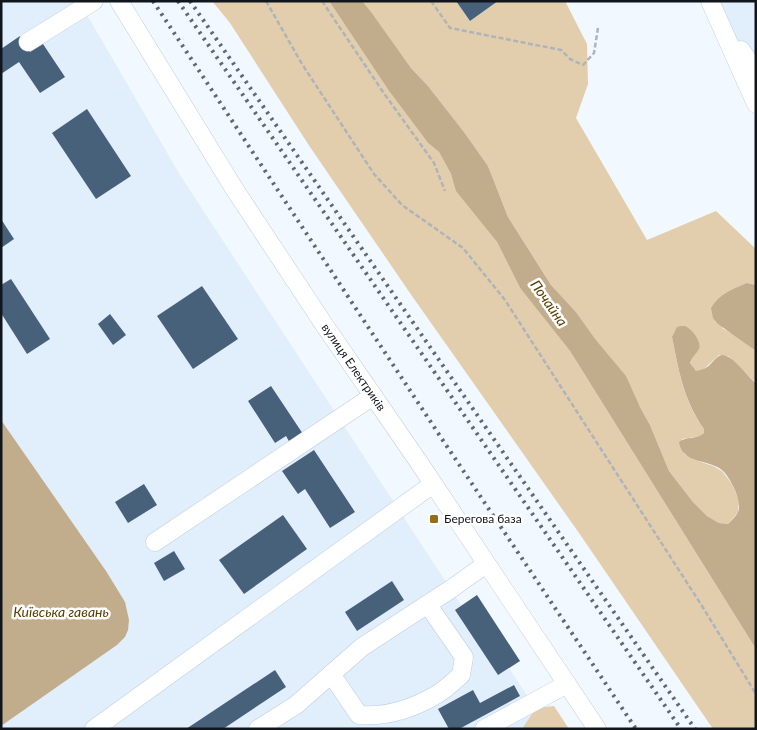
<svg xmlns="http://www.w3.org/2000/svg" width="757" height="730" font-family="Lato,sans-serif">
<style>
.built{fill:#e1eefb}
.green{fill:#e2ceac}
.water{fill:#c1ad8c}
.building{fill:#48617a}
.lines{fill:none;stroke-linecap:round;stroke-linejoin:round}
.minor-casing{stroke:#bfcedd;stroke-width:19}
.path{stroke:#aeb4ba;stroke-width:2.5;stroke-dasharray:5 2.5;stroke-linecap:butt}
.minor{stroke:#fff;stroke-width:18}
.rail{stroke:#63686e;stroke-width:4;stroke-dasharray:2.5 5;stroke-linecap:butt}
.poi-dot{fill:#966e19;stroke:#fff;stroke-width:2}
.labels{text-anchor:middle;stroke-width:5;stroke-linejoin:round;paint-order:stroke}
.street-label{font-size:12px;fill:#11161c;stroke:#fff}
.poi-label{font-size:12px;fill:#11161c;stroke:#fff;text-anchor:start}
.water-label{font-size:14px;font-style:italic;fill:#593e00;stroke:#fff}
</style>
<rect width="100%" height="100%" fill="#f2f8ff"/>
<!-- built -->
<g class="built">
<polygon points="1,1 79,1 180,175 461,605 477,595 520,661 509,668 549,729 1,729 1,726 117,645 106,571 1,420"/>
<polygon points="716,1 756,1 756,92"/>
</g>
<!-- green -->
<g class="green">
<polygon points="212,1 329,1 389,91 428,143 439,152 451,174 457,191 497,242 520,288 570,351 756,649 756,729 713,729 579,533 412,296 310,147 230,23"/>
<path d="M362,1h94l14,20 28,-20h67l22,43 1,40 -12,34 71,122 69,-29 40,38v36l-9,-2 -25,45 13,7 21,16v32l-28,-27 -9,-1 -15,14 -8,3 -6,-9 3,-7 6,-8 -27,-11c7,34 11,63 32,92v4l-2,3 -20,3 2,15 14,7 15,5 9,5 10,13 7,17 -1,11 -10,12 -9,-1 -12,-7 -14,-14 -24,-31 -19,-46 -10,-18 -64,-95 -25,-27 -43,-68 -20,-51 -24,-34 -36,-46 -17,-18z"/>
<polygon points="554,706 569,729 522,729 536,708"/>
</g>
<!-- water -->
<g class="water">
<path d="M329,1h33l9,11 40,56 17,18 36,46 24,34 20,51 43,68 25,27 19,27 31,37 14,31 10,18 19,46 24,31 14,14 12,7 9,1c3,-3 8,-8 10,-12 5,-10 -8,-35 -16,-42 -14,-11 -40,-6 -43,-28 7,-6 18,-2 25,-9v-4c-21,-30 -25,-58 -32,-92l5,-10c2,-1 6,-1 8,-1 7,3 17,16 14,23 -3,5 -7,8 -9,14l6,8c16,-3 13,-8 23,-15 10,-7 29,22 37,27v266l-186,-298 -50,-63 -23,-46 -41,-51 -5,-17 -12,-22 -11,-9 -39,-52z"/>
<path d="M747,283l9,2v66l-38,-27 -5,-6 -2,-10c8,-14 22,-19 36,-25z"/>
<polygon points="1,420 106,571 125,602 129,620 128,630 125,637 117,645 1,726"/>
</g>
<!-- building -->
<g class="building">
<polygon points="456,1 498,1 470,21"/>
<polygon points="20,36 30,52 43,44 65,77 40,93 19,62 1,74 1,49"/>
<polygon points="87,109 131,176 96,199 52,133"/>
<polygon points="1,219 14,239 1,248"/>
<polygon points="11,279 50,339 27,354 1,313 1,285"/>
<polygon points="202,286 238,339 193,369 157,316"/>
<polygon points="110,314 126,335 113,345 98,324"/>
<polygon points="271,386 303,434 290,443 286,436 275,443 248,401"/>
<polygon points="314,450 355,512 330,528 305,489 298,494 282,471"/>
<polygon points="144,484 157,505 128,523 115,502"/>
<polygon points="283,515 307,549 244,594 219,560"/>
<polygon points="174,551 185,569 164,581 154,563"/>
<polygon points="392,581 404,600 357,631 345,612"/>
<polygon points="477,595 520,661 498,675 455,610"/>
<polygon points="275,670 286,687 223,729 186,729"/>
<polygon points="514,685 520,696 459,729 449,729 438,709 473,690 480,703"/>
</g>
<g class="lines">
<defs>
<g id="minor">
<path id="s1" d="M119,1l116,189 90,136 93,135 179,268"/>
<polyline points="710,1 756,104"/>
<polyline points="28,42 94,1"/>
<polyline points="741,50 756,72"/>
<polyline points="155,542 373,396"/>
<path d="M331,674l28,41c27,2 53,-6 77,-20 9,-5 17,-13 25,-20l3,-18 -36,-52"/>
<polyline points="94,729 433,484"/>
<polyline points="258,729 296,705 362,647 451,589 486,564"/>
<polyline points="484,729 567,684"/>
</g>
</defs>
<!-- minor casing -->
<use href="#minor" class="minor-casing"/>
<!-- path -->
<g class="path">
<polyline points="266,1 302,64 374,174 402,205 463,248 505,300 702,606 756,694"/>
<polyline points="322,1 383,92 434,163 445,191"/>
<polyline points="431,1 450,28 561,50 570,59 583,65 594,53 598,28"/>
</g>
<!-- minor -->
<use href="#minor" class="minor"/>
<!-- rail -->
<g class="rail">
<polyline points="153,1 442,439 636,729"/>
<polyline points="178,1 681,729"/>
<polyline points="190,1 695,729"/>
</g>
</g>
<!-- markers -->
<rect class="poi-dot" x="429" y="514" width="10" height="10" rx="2.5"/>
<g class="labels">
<!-- street labels -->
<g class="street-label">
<text dy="4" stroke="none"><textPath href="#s1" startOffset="435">вулиця Електриків</textPath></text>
</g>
<!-- poi labels -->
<g class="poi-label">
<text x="444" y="523">Берегова база</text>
</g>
<!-- water labels -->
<g class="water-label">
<text transform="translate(549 303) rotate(55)" y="5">Почайна</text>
<text x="61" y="617">Київська гавань</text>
</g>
</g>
<!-- border -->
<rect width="757" height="730" fill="none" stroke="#11161c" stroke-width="5"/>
</svg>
